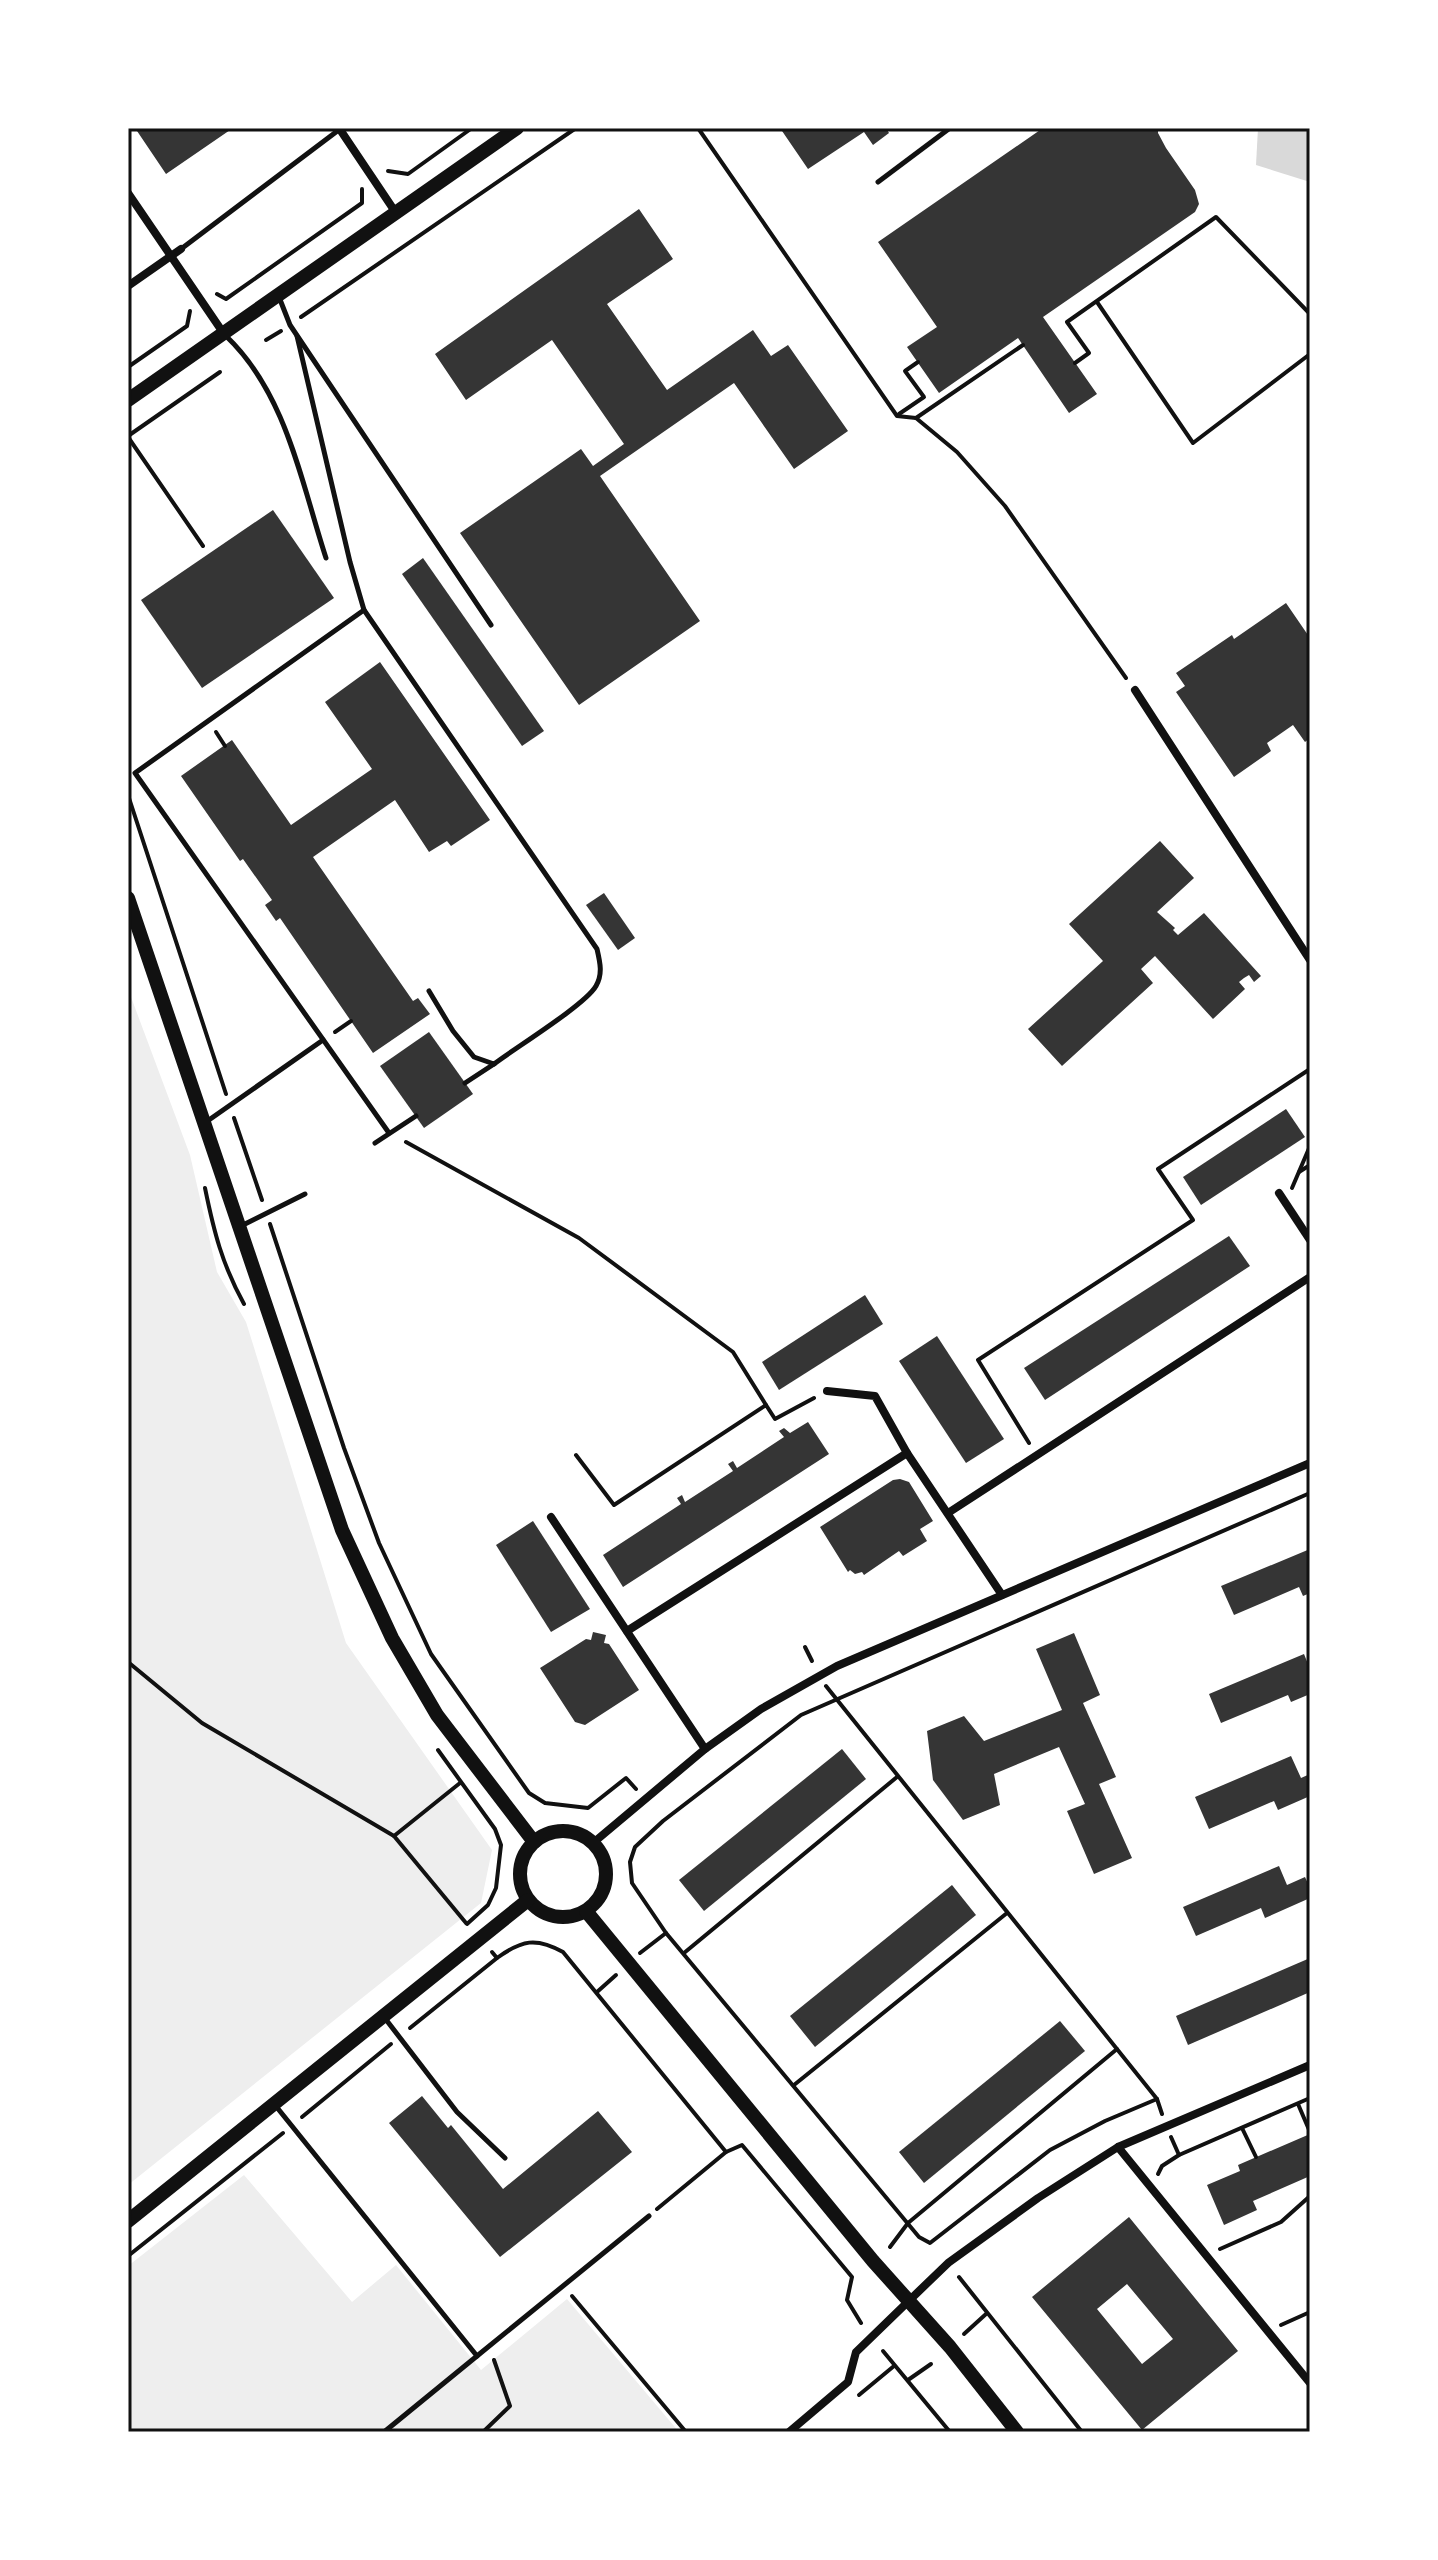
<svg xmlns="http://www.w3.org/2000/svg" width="1438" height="2560" font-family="Rubik,sans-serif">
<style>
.green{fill:#eee}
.water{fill:#d9d9d9}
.building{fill:#353535;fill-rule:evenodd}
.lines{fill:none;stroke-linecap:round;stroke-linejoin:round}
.path{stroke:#111;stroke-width:4}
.service{stroke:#111;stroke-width:5}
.minor{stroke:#111;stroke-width:8}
.tertiary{stroke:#111;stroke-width:14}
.neatline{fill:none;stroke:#111;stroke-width:3}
</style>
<rect width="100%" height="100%" fill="#fff"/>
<!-- green -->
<g class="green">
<polygon points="128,989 190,1155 217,1272 246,1322 346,1643 492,1850 481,1903 128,2185"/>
<polygon points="244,2175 352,2302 396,2265 481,2370 567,2299 679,2432 128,2432 128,2266"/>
</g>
<!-- water -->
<polygon class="water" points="1258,128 1310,128 1310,182 1256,165"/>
<!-- building -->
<g class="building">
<polygon points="135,128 177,129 233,128 166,174"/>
<polygon points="780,128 886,128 889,133 873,145 864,132 808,169"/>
<polygon points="1043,128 1158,128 1158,133 1166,148 1195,190 1199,204 1195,212 1043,317 1097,394 1069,413 1018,338 939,393 907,347 937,327 878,242"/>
<polygon points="639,209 673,259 607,304 667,390 753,330 771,356 788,345 848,431 794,469 734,383 600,476 700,621 579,705 460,533 581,449 593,466 624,444 552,340 466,400 435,354"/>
<polygon points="273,510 334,598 202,688 141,600"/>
<polygon points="423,558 544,731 522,746 402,574"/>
<polygon points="1286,603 1310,638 1310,738 1305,742 1293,725 1267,743 1271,751 1234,777 1176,692 1185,686 1176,673 1232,635 1234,639"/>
<polygon points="380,662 490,820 451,846 447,841 429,852 395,800 313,857 413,1001 418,998 430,1014 373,1053 280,918 276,921 265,905 272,900 243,859 240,861 181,776 232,740 291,825 372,769 325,702"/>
<polygon points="1160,841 1194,878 1157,912 1175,928 1173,930 1178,935 1204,913 1261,976 1254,982 1249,975 1244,978 1239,982 1245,989 1213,1019 1155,956 1141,969 1153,983 1062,1066 1028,1029 1103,961 1069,924"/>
<polygon points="604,893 635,938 618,950 586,905"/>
<polygon points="429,1032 473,1094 424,1128 380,1066"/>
<polygon points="1286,1109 1305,1137 1201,1205 1183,1177"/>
<polygon points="1229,1236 1250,1266 1045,1400 1024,1368"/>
<polygon points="865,1295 883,1324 779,1390 762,1362"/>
<polygon points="937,1336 1004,1439 966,1463 899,1361"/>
<polygon points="808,1422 829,1454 623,1587 603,1555 681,1504 677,1498 682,1495 685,1502 733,1471 728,1464 733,1461 737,1468 784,1437 779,1431 784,1428 790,1433"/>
<polygon points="900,1479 909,1482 933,1521 920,1529 927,1541 903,1556 899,1551 864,1575 862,1572 855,1574 850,1570 848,1572 820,1527 893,1480"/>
<polygon points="533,1521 590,1609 551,1632 496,1545"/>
<polygon points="1310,1549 1310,1593 1303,1596 1299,1587 1234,1615 1221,1586"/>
<polygon points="593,1632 606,1635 604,1643 609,1644 639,1690 585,1725 575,1722 540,1668 586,1639 591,1640"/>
<polygon points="1074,1633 1100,1695 1083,1703 1116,1777 1099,1784 1132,1858 1094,1874 1067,1811 1085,1804 1059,1747 994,1774 1000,1805 963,1820 933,1780 927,1731 964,1716 984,1741 1062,1710 1036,1649"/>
<polygon points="1304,1654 1310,1669 1310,1694 1291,1702 1288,1695 1221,1723 1209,1694"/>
<polygon points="842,1749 866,1779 704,1911 679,1880"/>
<polygon points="1291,1756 1301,1778 1310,1774 1310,1796 1278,1810 1274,1801 1209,1829 1195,1797"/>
<polygon points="1279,1866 1287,1885 1305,1877 1310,1888 1310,1898 1265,1918 1261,1908 1196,1936 1183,1907"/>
<polygon points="952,1885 976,1915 815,2047 790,2016"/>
<polygon points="1310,1958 1310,1992 1188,2045 1176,2016"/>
<polygon points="1060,2021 1085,2051 924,2183 899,2152"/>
<polygon points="422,2096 448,2128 451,2125 503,2189 598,2111 632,2152 500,2257 389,2123"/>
<polygon points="1310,2134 1310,2176 1253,2201 1257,2210 1224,2225 1207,2185 1240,2171 1238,2165"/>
<path d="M1129,2217l109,134 -96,79 -110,-133zM1127,2284l46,55 -31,25 -45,-55z"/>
</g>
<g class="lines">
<!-- path -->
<g class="path">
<polyline points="698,128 897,416 916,418 957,452 1005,506 1126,678"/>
<polyline points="388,171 408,174 472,128"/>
<polyline points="217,294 226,299 362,203 362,189"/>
<polyline points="1097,302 1193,443 1310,354"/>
<polyline points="301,317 576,128"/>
<polyline points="266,340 281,331"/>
<polyline points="1075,363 1089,353 1067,322 1216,217 1310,314"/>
<polyline points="128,367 187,326 190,311"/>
<polyline points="899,414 924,397 905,371 918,362"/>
<polyline points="916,418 1023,345"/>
<polyline points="128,436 220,372"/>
<polyline points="128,437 203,546"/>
<polyline points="216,732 225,746"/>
<polyline points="128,795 226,1094"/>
<polyline points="335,1032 351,1021"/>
<polyline points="234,1118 262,1200"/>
<polyline points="406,1142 579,1238 733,1352 766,1405"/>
<polyline points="1299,1172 1310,1165"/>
<path d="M205,1188c9,44 17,76 39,116"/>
<polyline points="1292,1188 1310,1146"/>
<polyline points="270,1224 344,1448 379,1543 431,1654 529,1793 545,1803 588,1808 626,1778 636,1789"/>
<polyline points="1029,1443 978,1360 1193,1220 1158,1169 1310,1069"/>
<polyline points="576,1455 614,1505 766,1405 775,1419 814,1398"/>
<polyline points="805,1647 812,1661"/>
<polyline points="128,1662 202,1723 394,1836 466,1923"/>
<polyline points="826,1686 1157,2099"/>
<polyline points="438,1750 495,1829 501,1845 496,1888 488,1905 467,1924"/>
<polyline points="394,1836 460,1783"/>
<polyline points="640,1953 666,1933"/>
<polyline points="684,1953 897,1777"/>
<path d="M497,1958c25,-18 39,-21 66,-6l163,200"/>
<polyline points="597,1992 616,1975"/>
<polyline points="410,2028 497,1958 492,1952"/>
<polyline points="794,2085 1007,1913"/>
<polyline points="1298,2104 1310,2132"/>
<polyline points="1162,2114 1157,2099 1105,2121 1050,2150 930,2243 919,2237 666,1933 632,1883 630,1862 635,1847 663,1821 801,1715 1310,1493"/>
<polyline points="302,2117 391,2044"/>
<polyline points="1242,2128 1256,2157"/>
<polyline points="1171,2137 1179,2155 1310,2098"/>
<polyline points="1158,2174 1162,2166 1179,2155"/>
<polyline points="657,2209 726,2152 742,2145 852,2277 847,2300 861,2323"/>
<polyline points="890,2247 908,2223 1117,2049"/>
<polyline points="1220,2249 1281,2222 1310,2196"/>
<polyline points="128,2256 283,2133"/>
<polyline points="959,2277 1082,2432"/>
<polyline points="572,2296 686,2432"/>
<polyline points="1281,2325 1310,2312"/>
<polyline points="964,2334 986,2314"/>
<polyline points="883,2351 950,2432"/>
<polyline points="908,2380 931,2364"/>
<polyline points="859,2395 894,2366"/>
<polyline points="483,2432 510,2406 494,2360"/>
</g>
<!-- service -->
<g class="service">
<polyline points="878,182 950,128"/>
<polyline points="181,249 340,129"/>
<polyline points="279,297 290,325 491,625"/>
<path d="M226,336c60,57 75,145 100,222"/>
<path d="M297,336l53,226 14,48 233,339c3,13 6,25 -1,37 -11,19 -81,62 -102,78l-20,-7 -21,-26 -24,-40"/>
<polyline points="364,610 135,773 389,1133"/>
<polyline points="465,1083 494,1064"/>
<polyline points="206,1122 323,1040"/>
<polyline points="375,1143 416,1116"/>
<polyline points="241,1226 305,1194"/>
<polyline points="384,2017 457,2112 505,2158"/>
<polyline points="275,2105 477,2356 384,2432"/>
<polyline points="477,2356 649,2216"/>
</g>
<!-- minor -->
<g class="minor">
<polyline points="339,128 396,213"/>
<polyline points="128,193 224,334"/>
<polyline points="128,286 181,249"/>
<polyline points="1135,690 1310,960"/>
<polyline points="1279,1193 1310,1240"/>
<polyline points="827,1391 875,1396 907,1453 1002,1595"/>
<polyline points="948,1513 1310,1277"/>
<polyline points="551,1517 705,1749"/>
<polyline points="627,1631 907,1453"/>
<polyline points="593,1843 705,1749 761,1709 837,1666 1310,1463"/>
<polyline points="1118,2147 1310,2383"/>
<polyline points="789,2432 848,2382 856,2352 948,2263 1038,2198 1118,2147 1310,2065"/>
</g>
<!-- tertiary -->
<g class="tertiary">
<polyline points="128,400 517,128"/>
<polyline points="128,898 342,1530 392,1638 437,1715 534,1842"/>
<circle cx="563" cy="1874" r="43"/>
<polyline points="586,1911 873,2261 950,2347 1017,2432"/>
<polyline points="128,2221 528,1900"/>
</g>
</g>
<!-- border -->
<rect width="1438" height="2560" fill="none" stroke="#ffffff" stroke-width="260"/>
<rect x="130" y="130" width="1178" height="2300" class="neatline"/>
</svg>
